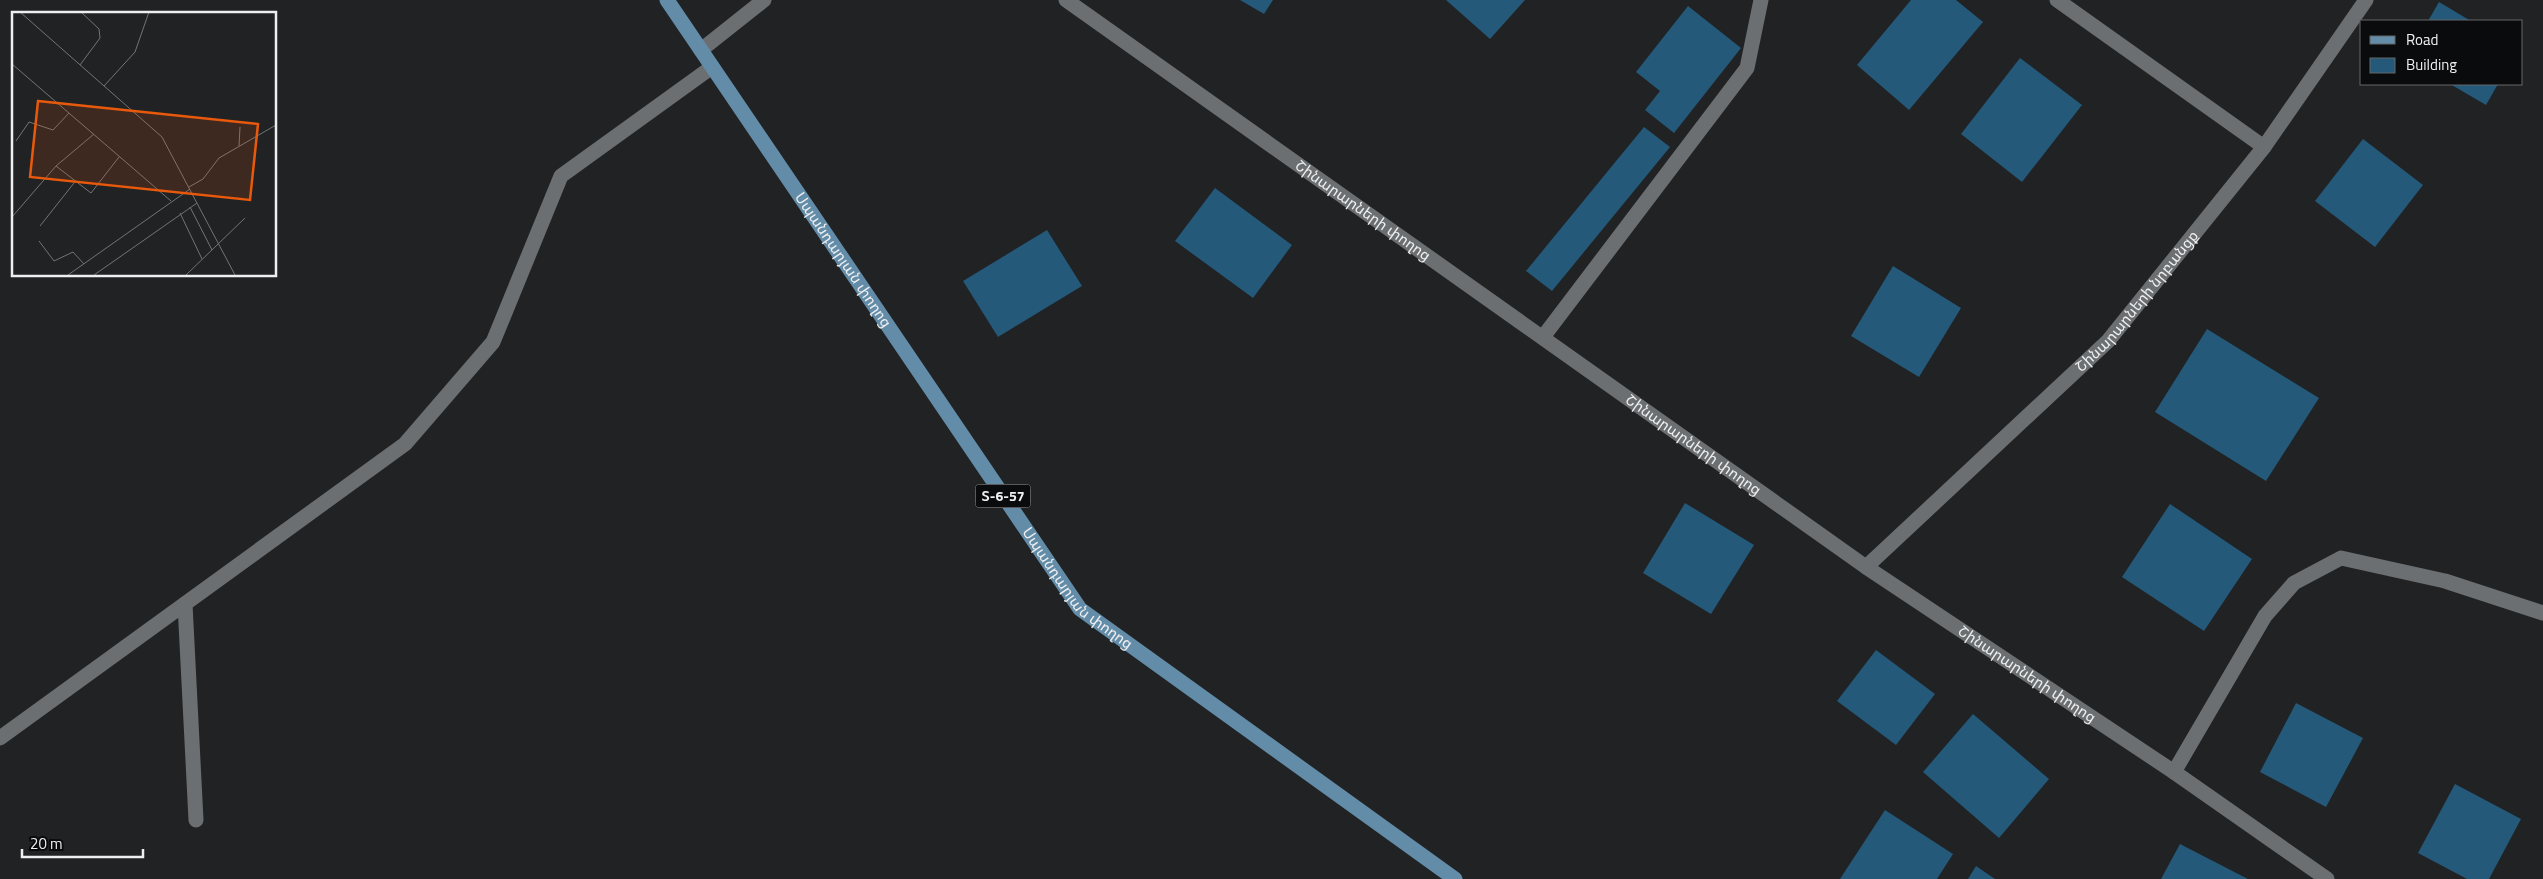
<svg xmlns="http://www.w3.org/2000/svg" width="2543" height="879" font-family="'Titillium Web','Noto Sans Armenian',sans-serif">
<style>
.building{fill:#24597a}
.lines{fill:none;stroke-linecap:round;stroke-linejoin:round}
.minor{stroke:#6c6f71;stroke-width:15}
.major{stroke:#628ca8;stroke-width:15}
.labels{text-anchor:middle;stroke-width:5;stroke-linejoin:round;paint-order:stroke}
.shield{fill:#0a0b0c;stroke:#aaabac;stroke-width:1}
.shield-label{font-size:14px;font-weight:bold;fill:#eeeff1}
.street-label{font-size:15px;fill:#eeeff1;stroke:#0a0b0c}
.inset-road{fill:none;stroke:#727476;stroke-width:1}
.view{fill:#e8590c;fill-opacity:0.15;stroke:#e8590c;stroke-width:2.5}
.inset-edge{fill:none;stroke:#eeeff1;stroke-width:2.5}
</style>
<rect width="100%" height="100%" fill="#202224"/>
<!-- building -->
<g class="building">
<polygon points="1240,0 1273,0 1264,14"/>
<polygon points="1446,0 1525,0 1490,39"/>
<polygon points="1911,0 1956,0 1983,22 1909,110 1857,65"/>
<polygon points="2439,2 2471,21 2428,21"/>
<polygon points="1688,6 1741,48 1674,133 1645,110 1660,91 1636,72"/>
<polygon points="2020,58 2082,105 2022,182 1961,134"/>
<polygon points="2450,84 2498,84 2486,105"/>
<polygon points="1644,127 1670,147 1552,291 1526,271"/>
<polygon points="2363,139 2423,185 2375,247 2315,201"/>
<polygon points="1215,188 1292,245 1253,298 1175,241"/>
<polygon points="1047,230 1082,286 998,337 963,281"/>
<polygon points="1893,266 1961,308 1919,377 1851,336"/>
<polygon points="2207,329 2319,398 2266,481 2155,412"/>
<polygon points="1685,503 1754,545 1711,614 1643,573"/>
<polygon points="2170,504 2252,559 2204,631 2122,577"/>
<polygon points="1876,650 1935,694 1896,745 1837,701"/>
<polygon points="2296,703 2363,738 2326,807 2260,772"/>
<polygon points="1973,714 2049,779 1999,838 1923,772"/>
<polygon points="2455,784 2521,819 2489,879 2467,879 2418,853"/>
<polygon points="1885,810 1953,854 1937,879 1840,879"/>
<polygon points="2180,844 2248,879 2161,879"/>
<polygon points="1976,866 1995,879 1968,879"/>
</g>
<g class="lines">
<!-- minor -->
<g class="minor">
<path id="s1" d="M1066,0l800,567 308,205 153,107"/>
<polyline points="2057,0 2264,147"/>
<polyline points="701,50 764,0"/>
<polyline points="1543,337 1747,68 1761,0"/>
<path id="s2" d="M1866,567l242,-226 156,-194 102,-147"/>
<polyline points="185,604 196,820"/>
<polyline points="0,738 405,444 493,342 561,176 712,67"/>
<polyline points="2174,772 2265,616 2294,583 2341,558 2445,581 2543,613"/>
</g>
<!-- major -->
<path class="major" id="s3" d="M667,0l413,609 375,270"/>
</g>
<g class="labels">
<!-- shield labels -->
<rect class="shield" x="975.5" y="484.5" width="55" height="23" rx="4"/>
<g class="shield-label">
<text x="1003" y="501">Տ-6-57</text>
</g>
<!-- street labels -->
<g class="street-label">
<text dy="5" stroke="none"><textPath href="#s1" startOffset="364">Շինարարների փողոց</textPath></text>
<text dy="5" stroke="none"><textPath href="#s3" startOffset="314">Սպանդարյան փողոց</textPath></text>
<text dy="5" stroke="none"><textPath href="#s2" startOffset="380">Շինարարների նրբանցք</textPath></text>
<text dy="5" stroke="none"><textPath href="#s1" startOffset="769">Շինարարների փողոց</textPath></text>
<text dy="5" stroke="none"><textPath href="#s3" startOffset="719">Սպանդարյան փողոց</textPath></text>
<text dy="5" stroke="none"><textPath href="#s1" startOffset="1174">Շինարարների փողոց</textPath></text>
</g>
</g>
<!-- overview -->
<g transform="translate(12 12)">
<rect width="264" height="264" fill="#202224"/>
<path class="inset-road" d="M8,0l142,125 73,138M0,52l159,137M68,53l20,-27 -1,-9 -18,-17M92,74l31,-34 14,-40M4,129l13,-19 24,8 16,-17M227,134l1,-19M44,154l35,27 28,-36M177,175l14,-8 16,-21 57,-33M178,195l22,43M168,201l22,46M0,205l44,-51 38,-32M28,214l34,-43M27,229l15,20 19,-9 11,12M56,263l122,-86M82,263l103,-72M174,263l59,-57"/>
<path class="view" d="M26,89l220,23 -8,76 -220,-23z"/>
<rect width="264" height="264" class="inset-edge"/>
</g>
<!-- legend -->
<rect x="2360" y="20" width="162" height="65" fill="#0a0b0c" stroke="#656668"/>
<rect x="2370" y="36" width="25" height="8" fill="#628ca8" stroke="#656668"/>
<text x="2406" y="45" font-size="15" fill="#eeeff1">Road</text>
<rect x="2370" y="58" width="25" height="15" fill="#24597a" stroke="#656668"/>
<text x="2406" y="70" font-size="15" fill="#eeeff1">Building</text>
<!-- scale -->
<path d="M22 849v8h121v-8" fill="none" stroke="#eeeff1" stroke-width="2.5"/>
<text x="30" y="849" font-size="15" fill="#eeeff1" stroke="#0a0b0c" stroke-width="4" paint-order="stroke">20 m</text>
</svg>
